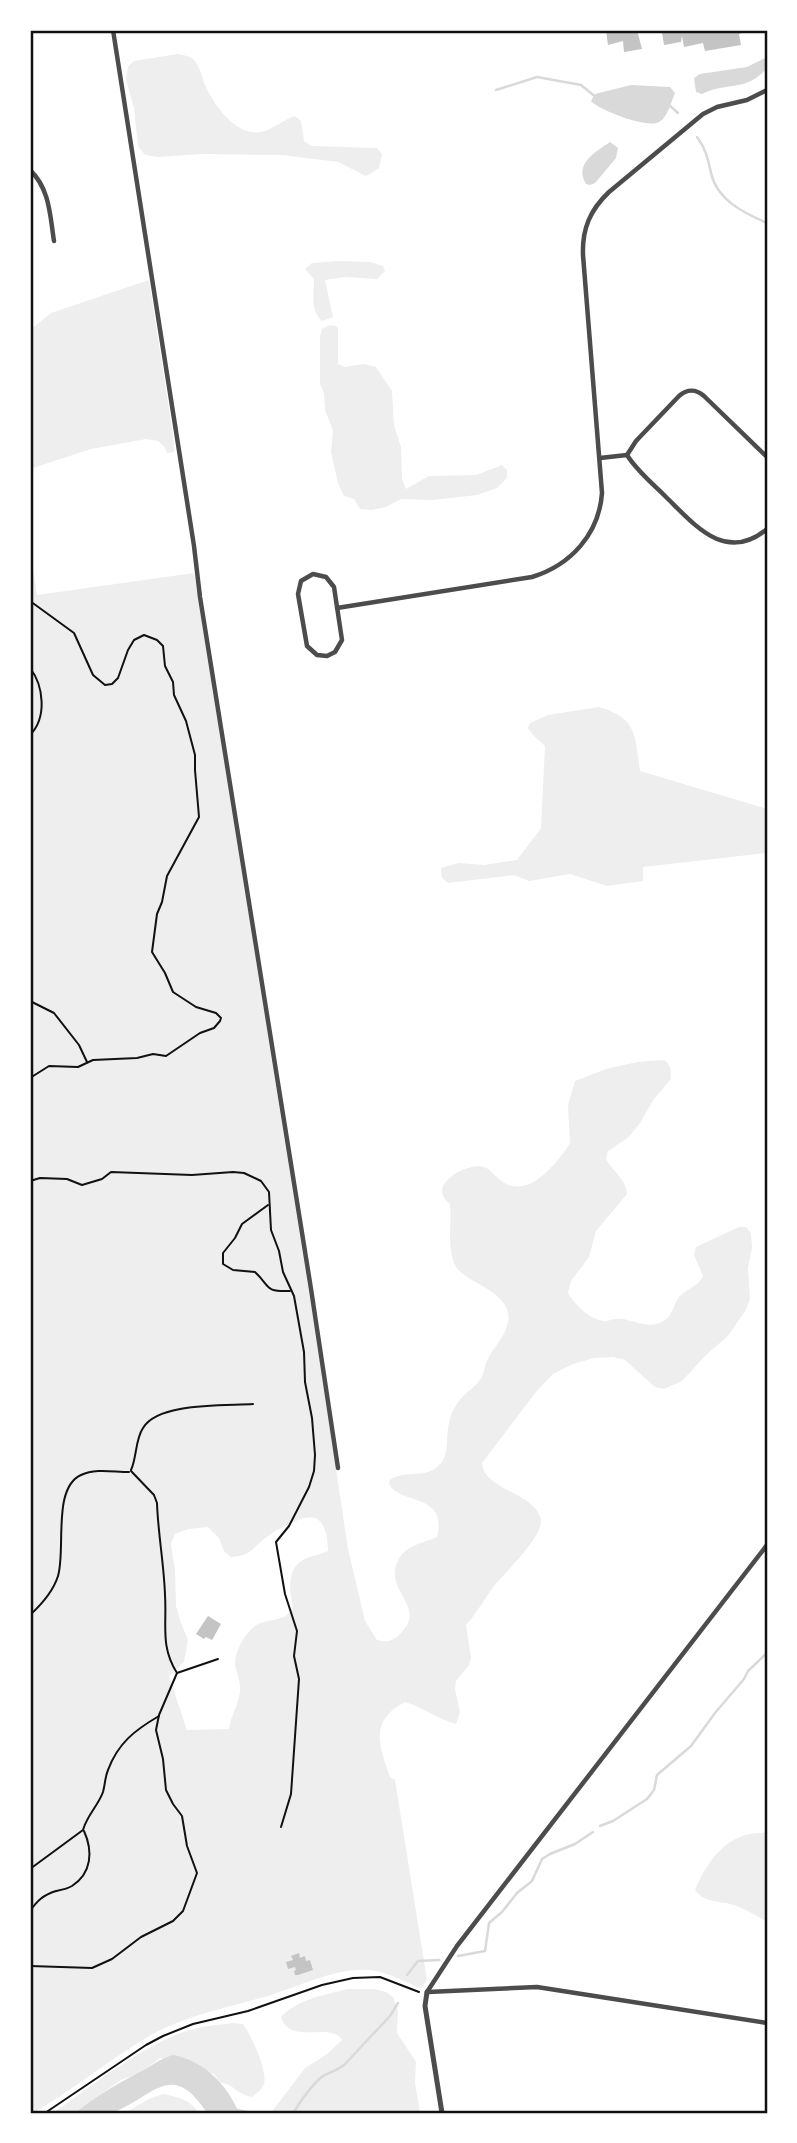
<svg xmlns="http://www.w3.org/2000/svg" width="797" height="2143" font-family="Spectral,serif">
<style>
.green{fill:#eee;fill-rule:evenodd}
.water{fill:#d9d9d9}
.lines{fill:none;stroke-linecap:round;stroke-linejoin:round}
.stream{stroke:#d9d9d9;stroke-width:2.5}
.building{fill:#c4c4c4}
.path{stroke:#111;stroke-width:2}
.minor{stroke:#4c4c4c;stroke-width:4.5}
.tertiary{stroke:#4c4c4c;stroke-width:5}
.neatline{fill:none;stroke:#111;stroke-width:2.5}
</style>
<rect width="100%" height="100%" fill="#fff"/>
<!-- green -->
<g class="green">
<path d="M178,54c5,1 11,2 15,5 8,8 9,21 14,30 9,19 30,47 53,43 13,-2 22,-12 35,-16l6,5 3,20 8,5 65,2 5,6 -3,14 -13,8 -28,-14 -56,-7 -80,-1 -44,3 -13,-2 -7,-9 -4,-38 -8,-28 2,-13 6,-6z"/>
<path d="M337,261l33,1 13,4 2,5 -8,8 -32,-2 -20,3 8,37 -11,4c-12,-11 -8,-27 -8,-42l-9,-10 7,-6z"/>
<polygon points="149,280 173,435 174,452 167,453 165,447 158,441 146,439 91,449 30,469 30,330 51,313"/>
<polygon points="330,325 336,326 338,328 338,364 345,367 363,364 376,367 392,391 394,425 401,447 402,479 406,489 429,476 476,475 502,465 507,470 507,478 497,488 477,495 432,500 401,499 386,507 372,510 360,509 354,499 344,496 338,483 331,452 333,430 325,410 324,393 320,384 320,337 322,329"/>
<path d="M30,548l7,47 157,-22 124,776 30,200 17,72 12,19c11,3 16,1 24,-7 26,-26 -16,-42 -4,-70 7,-18 24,-19 40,-26 11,-45 -36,-31 -48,-53l1,-4c14,-10 33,-2 46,-12 15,-11 9,-29 13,-45 1,-7 4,-13 8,-19 6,-10 16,-15 22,-23 5,-7 5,-13 8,-20 7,-16 29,-34 19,-54 -12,-22 -45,-26 -52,-44 -7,-19 -2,-40 -4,-59 -24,-18 13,-39 30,-38 15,1 18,24 43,20 16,-2 39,-29 47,-43l-2,-38 7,-24 31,-12 31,-7 25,-2 4,1 4,6 1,12 -17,20 -14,24 -11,14 -21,14 -2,8c6,12 20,19 21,35l-31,37 -7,26 -18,24 -3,12c7,12 23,28 38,28 6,-1 10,-3 16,-2 14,2 29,11 43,1 7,-5 9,-16 14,-23 8,-9 19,-10 24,-21l-9,-21 2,-8 43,-20h7l5,6 1,15 -4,20 2,31 -4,11 -19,27 -20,17 -25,27 -18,8 -9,-2 -30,-27 -12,-3 -19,1 -21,6 -20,10 -17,18 -54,71c1,27 57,31 59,58 1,16 -36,52 -47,65 -10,13 -17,27 -28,39l5,33 -2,7 -13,16 -1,8 5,23 -4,12c-17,-4 -33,-17 -51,-22 -36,19 -26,43 -15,75l5,3 32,200 -5,7 -3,1c-16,-7 -31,-16 -50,-18 -34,-2 -66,15 -98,25 -40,12 -85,20 -122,41 -40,24 -76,54 -116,77h-3zM303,1518c4,0 8,-1 12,0 11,4 13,23 13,33 -8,4 -14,4 -21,7 -21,8 -18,32 -14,49 -8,17 -25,10 -38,19 -10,7 -21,27 -20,39 2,9 6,17 5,27 -2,13 -9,24 -11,37l-42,1 -18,-54 15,-14 4,-22 -7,-17 -5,-17 -1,-36 -4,-26 4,-10 13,-5 20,-2 11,11 5,13 7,6c22,-1 21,-10 37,-21 11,-8 23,-13 35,-18z"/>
<path d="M599,707c39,11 36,30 41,64l127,38v44l-124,14v14l-36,5 -37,-12 -41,7 -15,-6 -66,8 -6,-5 -1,-10 18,-5 25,2 33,-5 24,-32 4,-82 -12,-11 -5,-7 2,-5 18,-8z"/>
<path d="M767,1832v90c-10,-6 -20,-12 -30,-16 -15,-6 -32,-2 -42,-16 11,-25 26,-50 55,-56 6,-1 11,-1 17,-2z"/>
<path d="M348,1989h26l12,3 7,5 5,14 -1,22 19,29 -1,21 5,30h-149l34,-45 21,-13 16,-15c-11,-19 -52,6 -61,-23 17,-18 43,-22 67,-28z"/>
<path d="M232,2023l11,1c8,11 25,47 21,60 -2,6 -7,9 -12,13 -16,-3 -17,-12 -32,-15l-6,-8 -54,-16 -20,15 -19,7 -46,33h-22c40,-28 90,-68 136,-83 14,-4 29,-5 43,-7z"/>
<path d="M163,2094c16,3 27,6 36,19h-74l24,-14z"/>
</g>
<!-- water -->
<g class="water">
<path d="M767,57v11c-22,25 -39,13 -65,26l-6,-2 -2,-14 6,-4 47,-7z"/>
<path d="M631,85l39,2 5,6c-4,9 -7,24 -16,29 -12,7 -60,-12 -68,-21l4,-7z"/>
<path d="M610,142l8,6 -2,10 -21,25 -5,2 -4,-1c-12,-20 9,-32 24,-42z"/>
<path d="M173,2055c31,6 54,29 66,58h-32c-35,-54 -53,-17 -93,-1 -10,4 -28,1 -39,1 20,-16 40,-28 63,-40 12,-6 21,-14 35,-18z"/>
</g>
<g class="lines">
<!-- stream -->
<g class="stream">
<polyline points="496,90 537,77 581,85 597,98"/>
<polyline points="669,105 678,113"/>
<path d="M697,137c9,12 11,22 14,36 6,27 33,40 56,50"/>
<polyline points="600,1826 613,1821 647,1799 654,1790 657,1775 691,1746 715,1713 744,1679 748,1671 767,1653"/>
<polyline points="458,1956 485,1951 489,1923 502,1912 517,1893 532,1881 542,1859 550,1854 575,1844 593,1832"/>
<polyline points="407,1975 418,1961 439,1960"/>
<polyline points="237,2110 251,2113"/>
<path d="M294,2113c3,-8 23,-35 31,-38 8,-4 13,-5 20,-11l45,-48 8,-13"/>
</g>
</g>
<!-- building -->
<g class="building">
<polygon points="606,30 637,30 642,49 624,52 623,41 608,45"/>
<polygon points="667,30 748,30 749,31 739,34 741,45 705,51 703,43 684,47 682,36 681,42 664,45 662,33 667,32"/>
<polygon points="208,1616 221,1624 212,1640 206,1637 204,1639 196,1634"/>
<polygon points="299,1953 300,1958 305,1956 306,1961 310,1960 313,1970 298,1975 295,1975 294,1971 296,1970 295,1967 288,1969 286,1962 293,1960 291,1956"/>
</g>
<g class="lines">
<!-- path -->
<g class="path">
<polyline points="30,601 74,633 93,675 105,685 112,684 118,678 128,650 134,640 144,635 157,640 163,646 165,666 173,682 174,695 186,721 195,755 195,770 199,817 167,876 162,902 157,914 152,952 165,973 173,992 196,1007 216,1013 221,1018 220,1021 214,1028 200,1033 166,1056 153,1054 137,1058 93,1060 78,1067 49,1066 30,1078"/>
<path d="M30,668c14,18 17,50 0,67"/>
<polyline points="30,1001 54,1013 79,1045 87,1062"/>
<polyline points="30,1181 40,1178 67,1179 82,1185 102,1179 111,1172 192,1175 233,1172 244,1173 261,1181 269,1192 271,1230 279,1251 283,1272 294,1296 304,1352 305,1382 312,1418 315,1455 314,1471 309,1487 289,1526 276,1542 285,1594 297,1631 294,1656 299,1679 291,1794 281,1827"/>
<path d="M268,1205l-26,19 -7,14 -12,15v11l10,6 22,2c16,15 9,20 35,19"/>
<path d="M131,1470c6,-13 4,-30 12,-42 15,-26 83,-22 110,-24"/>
<path d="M131,1471l23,24 3,8c1,31 7,61 8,92 2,30 -5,51 12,78"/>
<path d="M30,1615c12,-11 23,-23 28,-39 8,-26 -6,-88 23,-101 15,-7 32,-3 48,-3"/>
<path d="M30,1869l53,-39c4,-15 15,-24 20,-38 2,-7 2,-15 5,-22 10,-27 27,-40 51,-54"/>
<path d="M30,1911c7,-10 13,-16 26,-20 5,-1 11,-2 16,-5 20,-13 21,-35 12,-55"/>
<polyline points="30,1966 92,1968 112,1959 141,1937 173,1921 183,1911 197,1873 187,1846 182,1816 173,1804 166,1790 163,1759 156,1730 159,1715 177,1673 218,1659"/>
<polyline points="45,2113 146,2045 163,2036 193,2024 248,2011 322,1985 353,1978 380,1977 419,1992"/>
</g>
<!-- minor -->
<g class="minor">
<polyline points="113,30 194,546 200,597 311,1289 338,1468"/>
<path d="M30,170c20,19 20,46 24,71"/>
<path d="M627,455l9,-14 43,-45c8,-7 17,-7 25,0l63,61"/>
<path d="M627,455c10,16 25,28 38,41 29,28 60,68 102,33"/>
<polyline points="600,458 627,455"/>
<polygon points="313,574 326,577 334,587 342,640 335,652 327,656 317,655 307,646 298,594 301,581"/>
<path d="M337,608l195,-31c39,-12 67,-43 70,-84l-19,-238c-1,-26 7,-45 26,-63l94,-78 14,-7 30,-7 20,-10"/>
<polyline points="427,1992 457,1946 767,1545"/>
<polyline points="428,1992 537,1987 767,2023"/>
</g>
<!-- tertiary -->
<polyline class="tertiary" points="427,1992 425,2006 442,2113"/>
</g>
<!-- border -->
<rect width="797" height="2143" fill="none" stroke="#ffffff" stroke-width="63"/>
<rect x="32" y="32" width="734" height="2080" class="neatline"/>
</svg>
